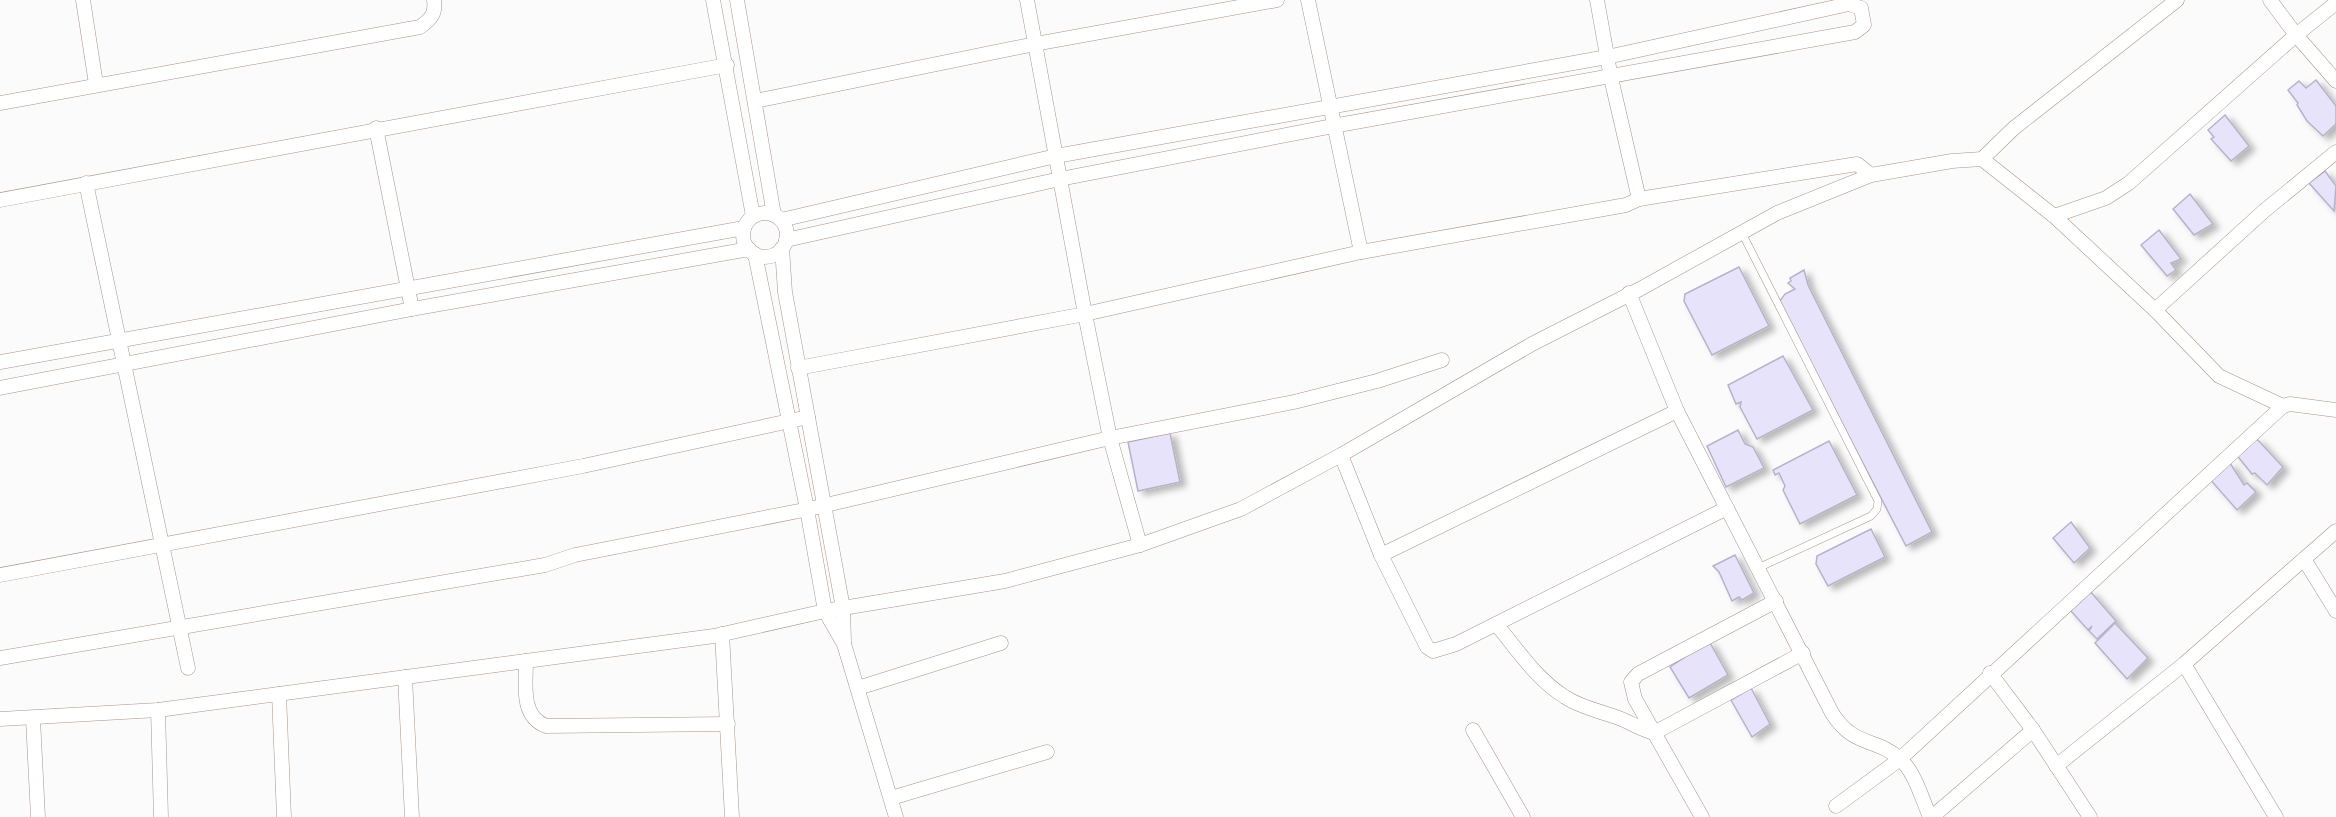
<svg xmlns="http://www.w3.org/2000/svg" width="2336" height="817" font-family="'Exo 2',sans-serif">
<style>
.building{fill:#e7e3fa;stroke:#b6b2c8;stroke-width:1.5;filter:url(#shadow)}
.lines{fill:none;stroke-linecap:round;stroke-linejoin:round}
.lane-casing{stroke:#a99487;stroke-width:8}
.street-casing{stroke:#a99487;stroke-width:15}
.lane{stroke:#fff;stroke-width:7}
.street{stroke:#fff;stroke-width:14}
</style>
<defs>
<filter id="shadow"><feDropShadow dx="6" dy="4" stdDeviation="3" flood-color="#0004"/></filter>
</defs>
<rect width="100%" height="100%" fill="#fbfbfb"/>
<!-- building -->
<g class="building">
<polygon points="2316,80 2336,106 2336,124 2323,136 2307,121 2297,105 2298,103 2288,90 2299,81 2306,88"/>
<polygon points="2225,115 2249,146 2231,161 2211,139 2214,137 2208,130"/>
<polygon points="2325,171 2336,186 2334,211 2309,183"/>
<polygon points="2190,194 2213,224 2194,235 2173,209"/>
<polygon points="2159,230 2181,259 2171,263 2176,270 2167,276 2141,245"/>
<polygon points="1739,267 1769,326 1712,355 1684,301 1685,294"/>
<polygon points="1804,270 1808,285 1932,532 1906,546 1779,302 1785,294 1795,289 1788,283 1791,281 1790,278"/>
<polygon points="1783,356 1813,410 1757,439 1740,407 1741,402 1736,404 1728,385"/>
<polygon points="1738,430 1745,444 1753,447 1764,468 1726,487 1707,446"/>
<polygon points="1170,433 1180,482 1138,491 1128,442"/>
<polygon points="2257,439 2283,467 2267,485 2255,473 2252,474 2235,453"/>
<polygon points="1829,441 1857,495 1800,524 1783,490 1785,486 1779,473 1775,475 1773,470"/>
<polygon points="2230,463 2244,485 2247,483 2256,492 2237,510 2208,477"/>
<polygon points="2071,522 2090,548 2074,563 2053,538"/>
<polygon points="1871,529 1885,557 1828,586 1816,564 1817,556"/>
<polygon points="1735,555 1754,593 1742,600 1739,597 1732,601 1719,572 1713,566"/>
<polygon points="2090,591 2116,621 2097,639 2089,631 2092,626 2088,630 2070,610"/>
<polygon points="2115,623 2148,658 2127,679 2095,643"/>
<polygon points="1709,641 1728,675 1689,698 1670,667"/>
<polygon points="1751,688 1770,724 1752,737 1731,700"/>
</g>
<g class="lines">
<defs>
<polyline id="lane" points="1742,233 1878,501 1877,509 1871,516 1758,568"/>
<g id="street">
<polyline points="83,0 96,84"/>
<polyline points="713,0 753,216"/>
<polyline points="737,0 774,215"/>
<polyline points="1027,0 1085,314 1110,438 1140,545"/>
<polyline points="1308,0 1361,252"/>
<polyline points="1597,0 1611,78 1639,199"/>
<polyline points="2270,0 2296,35 2336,81"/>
<polyline points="755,101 1035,44 1277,0"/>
<path d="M0,103l420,-76c11,-8 16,-13 14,-27"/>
<polyline points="376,128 412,309"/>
<polyline points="1982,159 2054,216 2155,310 2219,376 2283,406"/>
<polyline points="86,183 188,668"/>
<polyline points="0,200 727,65"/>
<circle cx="765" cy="235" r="22"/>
<polyline points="2054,216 2106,198 2129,183 2296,35 2336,3"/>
<polyline points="781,220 1056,156 1607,57 1849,4 1861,8 1864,25 1855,32 1333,126 1060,179 786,240"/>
<polyline points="782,248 785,292 843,608 844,642"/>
<polyline points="755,254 807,509 825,611 844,644 896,817"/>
<path d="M1629,293l48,118 155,302c22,35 44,24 68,46 15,13 22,40 30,58"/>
<polyline points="2155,310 2264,211 2336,152"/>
<polyline points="0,362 744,228"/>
<polyline points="798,368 1085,314 1361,252 1626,205 1639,199 1857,164 1871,175"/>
<polyline points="0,388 412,309 749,249"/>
<polyline points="1341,455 1381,555 1427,647 1433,651 1456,644 1727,508"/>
<polyline points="1381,555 1677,411"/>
<polyline points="2304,559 2336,611"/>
<polyline points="0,575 583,466 808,417"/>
<path d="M1496,624c21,25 40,55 69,73 15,10 34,14 51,20 14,5 24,12 38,16l149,-80"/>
<polyline points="722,634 732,817"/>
<polyline points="0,658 545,565 575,555 809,509 1110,438 1294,402 1377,381 1442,360"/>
<path d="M526,661c0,23 -6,55 20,65l182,-2"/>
<polyline points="2184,664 2276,817"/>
<polyline points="1990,673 2033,730 2090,817"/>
<polyline points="405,677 412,817"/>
<polyline points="858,688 1001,643"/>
<polyline points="279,694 284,817"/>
<polyline points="158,710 161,817"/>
<polyline points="0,719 158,710 714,636 825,611 1005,581 1140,545 1241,509 1341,455 1532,344 1640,289 1777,213 1871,175 1952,161 1982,159 2014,128 2177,0"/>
<polyline points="33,719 38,817"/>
<polyline points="1473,730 1523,817"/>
<polyline points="2056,766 2184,664 2336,531"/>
<polyline points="891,798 1047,752"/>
<polyline points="1836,806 1900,759 2283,406 2290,404 2336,410"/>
<polyline points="1702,817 1635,699 1631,682 1638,674 1776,601"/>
<polyline points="1932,817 2033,730"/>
</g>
</defs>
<!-- lane casing -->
<use href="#lane" class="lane-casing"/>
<!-- street casing -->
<use href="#street" class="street-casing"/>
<!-- lane -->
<use href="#lane" class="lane"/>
<!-- street -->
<use href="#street" class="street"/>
</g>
</svg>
